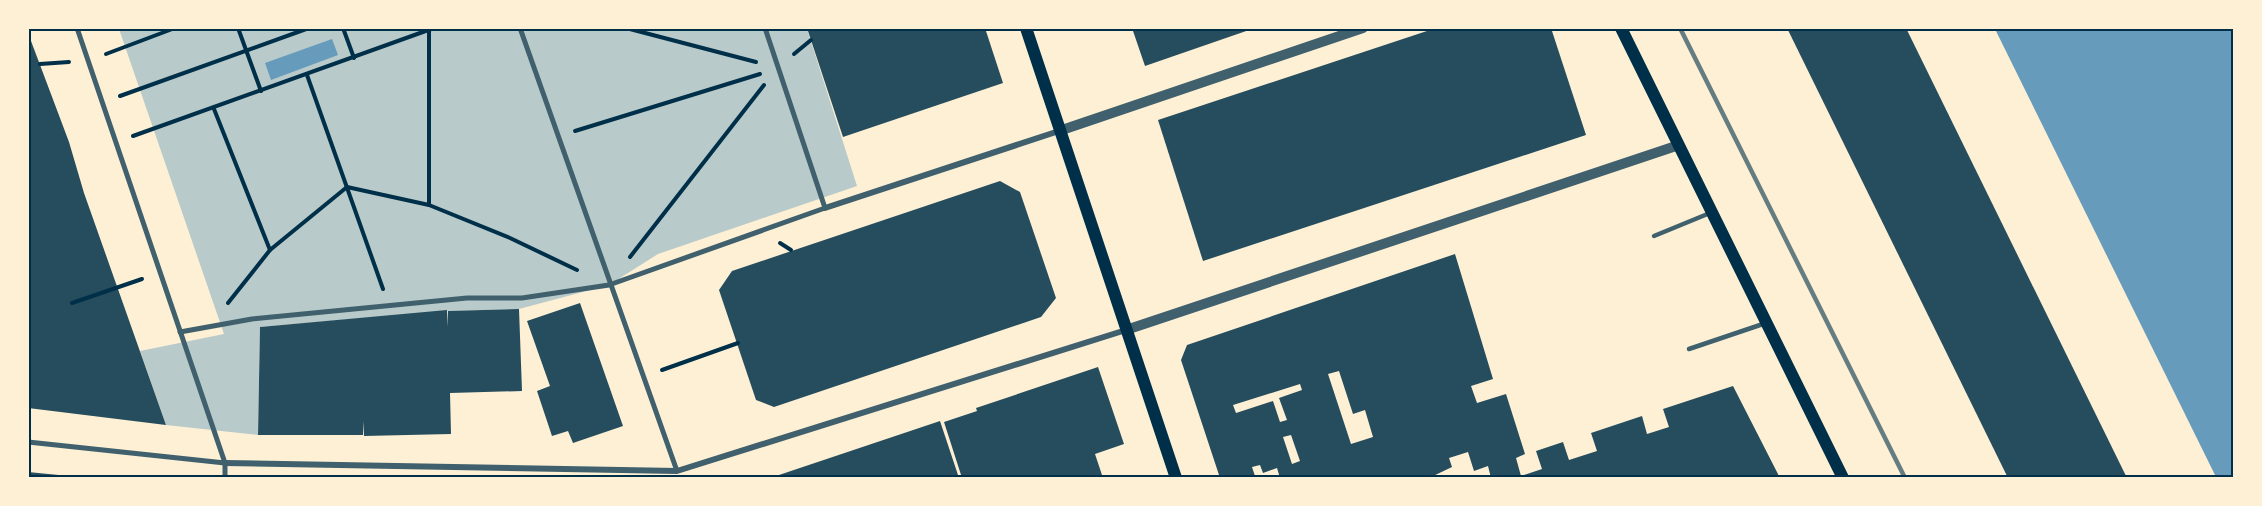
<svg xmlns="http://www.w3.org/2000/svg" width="2262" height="506" font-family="Poppins,sans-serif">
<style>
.green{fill:#b9caca}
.water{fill:#669bbc}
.building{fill:#264d5e;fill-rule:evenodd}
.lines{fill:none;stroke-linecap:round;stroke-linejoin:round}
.path{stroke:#003049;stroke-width:4}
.service{stroke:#3f606c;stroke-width:4.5}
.pedestrian{stroke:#3f606c;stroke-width:5}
.minor{stroke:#3f606c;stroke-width:6}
.tertiary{stroke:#3f606c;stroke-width:10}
.secondary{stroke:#003049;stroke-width:12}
.rail{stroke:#657d81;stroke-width:4.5}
.neatline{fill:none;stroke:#003049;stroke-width:2}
</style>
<rect width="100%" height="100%" fill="#fdf0d5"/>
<!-- green -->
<polygon class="green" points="119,29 807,29 857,186 658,254 609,285 519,309 448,311 260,327 258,435 166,425 140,351 224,334"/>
<!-- water -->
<g class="water">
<polygon points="1995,29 2233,29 2233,477 2216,477"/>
<polygon points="332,39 338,55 271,80 265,63"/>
</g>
<!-- building -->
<g class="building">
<polygon points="807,28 985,28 1003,83 843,137"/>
<polygon points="1132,28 1252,28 1252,29 1145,66"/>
<polygon points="1436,28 1551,28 1586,135 1203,261 1158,120"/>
<polygon points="1787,28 1906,28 2127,478 2008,478"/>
<polygon points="28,33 69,142 84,193 166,425 28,408"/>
<polygon points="1000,181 1020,192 1056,298 1041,317 774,407 756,400 719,290 732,271"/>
<path d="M1455,254l38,125 -22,7 6,17 29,-9 19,60 -9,4 5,18 21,-7 -6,-18 27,-9 6,18 28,-9 -6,-18 51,-17 5,18 22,-7 -6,-18 70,-23 47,92h-289l-3,-12 -14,5 -6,-19 -19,6 3,9 -23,11h-149l-3,-10 -14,5 -3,-8 -8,2 3,9 -6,2h-29l-39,-118 6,-15zM1339,371l14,43 12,-4 8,27 -22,7 -23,-70zM1300,384l2,6 -23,8 8,22 -7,2 -7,-21 -37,12 -3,-8zM1291,435l9,26 -8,3 -9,-27z"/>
<polygon points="580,303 623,426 573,443 568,431 552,436 537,391 550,386 527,321"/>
<polygon points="519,309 522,391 450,393 451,434 364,436 364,421 363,435 258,435 260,327 447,310 448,327 448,311"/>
<polygon points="1098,367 1124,444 1095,454 1103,478 962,478 944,422 977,411 976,408"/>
<polygon points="940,421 959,478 773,478 773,477"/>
<polygon points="28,472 69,476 69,478 28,478"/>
</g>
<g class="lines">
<!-- path -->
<g class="path">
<polyline points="238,28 261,91"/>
<polyline points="343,28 354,58"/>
<polyline points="626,28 756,62"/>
<polyline points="106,54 175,28"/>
<polyline points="794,54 811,40"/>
<polyline points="40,64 69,62"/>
<polyline points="307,75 383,289"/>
<polyline points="120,96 309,28"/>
<polyline points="214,109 270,250"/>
<polyline points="575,131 760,74"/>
<polyline points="133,136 434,28"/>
<polyline points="429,205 429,30"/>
<polyline points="780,243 791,250"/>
<polyline points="630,257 764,85"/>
<polyline points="72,303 142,279"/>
<polyline points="228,303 270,250 347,187 429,205 510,238 577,270"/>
<polyline points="662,370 738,343"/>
</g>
<!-- service -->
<g class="service">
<polyline points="1654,236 1710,213"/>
<polyline points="1689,349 1766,323"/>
</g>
<!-- pedestrian -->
<g class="pedestrian">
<polyline points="77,28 225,463 225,478"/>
<polyline points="520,28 677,471"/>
<polyline points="180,332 252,319 467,298 522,298 609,285 825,208 765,28"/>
<polyline points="28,442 225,463"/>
</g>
<!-- minor -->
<g class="minor">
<polyline points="825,208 1059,131"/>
<polyline points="225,463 677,471 1126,330"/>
</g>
<!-- tertiary -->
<g class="tertiary">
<polyline points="1059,131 1363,28"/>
<polyline points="1126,330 1679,145"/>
</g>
<!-- secondary -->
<g class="secondary">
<polyline points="1026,28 1176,478"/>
<polyline points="1621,28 1843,478"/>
</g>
<!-- rail -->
<polyline class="rail" points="1680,28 1905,478"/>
</g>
<!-- border -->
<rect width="2262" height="506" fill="none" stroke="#fdf0d5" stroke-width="60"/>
<rect x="30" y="30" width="2202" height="446" class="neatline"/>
</svg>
